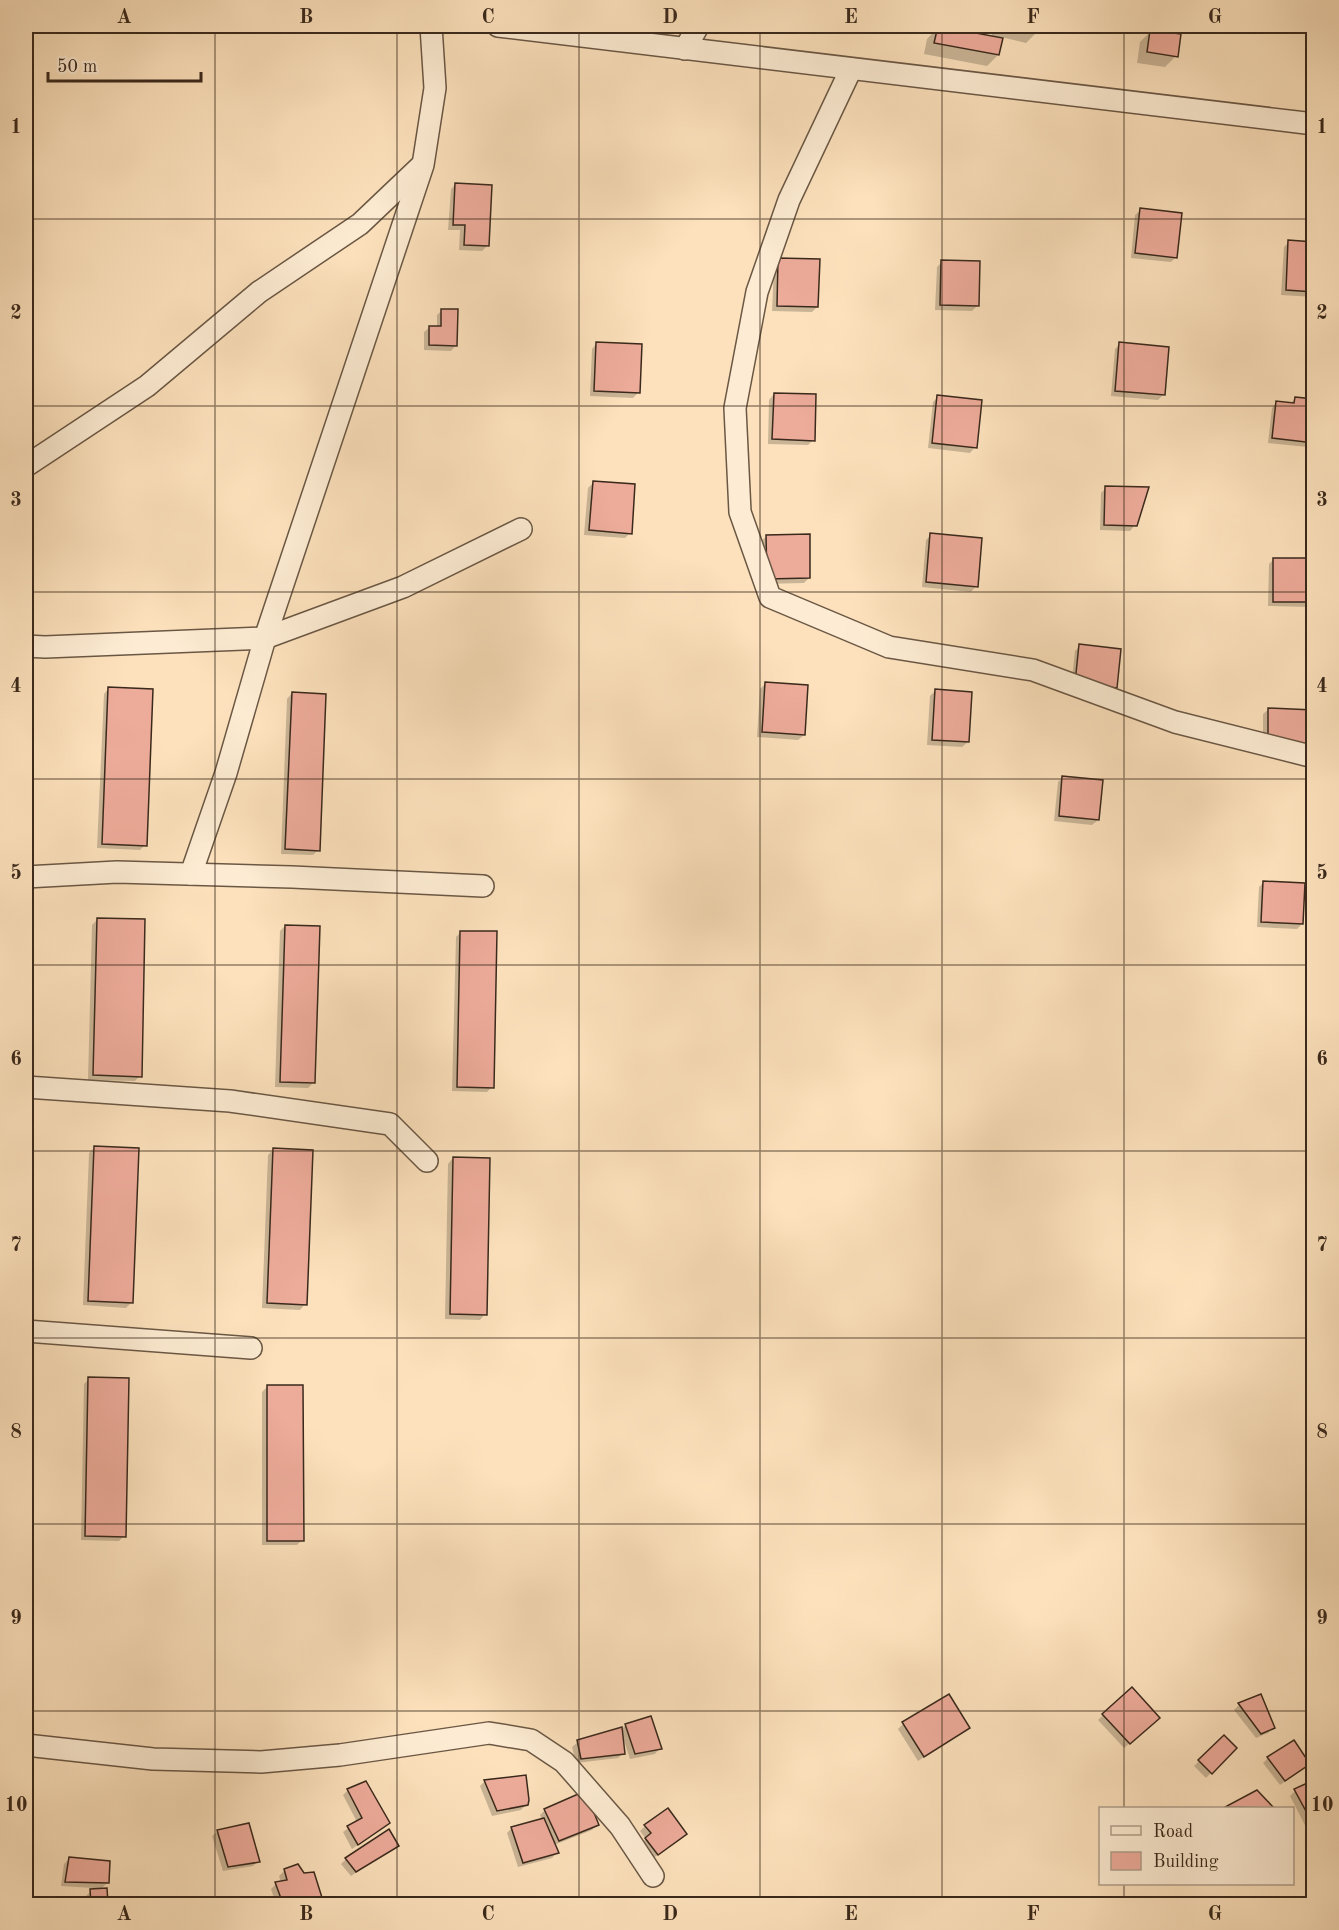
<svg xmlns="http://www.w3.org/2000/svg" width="1339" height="1930" font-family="'Old Standard TT',serif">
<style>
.shadow{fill:#0003}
.building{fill:#edab9a;stroke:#3a291c;stroke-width:1.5}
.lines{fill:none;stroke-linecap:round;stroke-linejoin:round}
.minor-casing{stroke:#6a5744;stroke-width:24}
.minor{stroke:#fdecd3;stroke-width:21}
.grid{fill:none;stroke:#3a291c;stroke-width:1.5;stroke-opacity:0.55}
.neatline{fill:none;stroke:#3a291c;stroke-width:2}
.grid-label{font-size:20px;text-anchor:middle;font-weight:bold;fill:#3a291c}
</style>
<rect width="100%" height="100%" fill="#fce1bc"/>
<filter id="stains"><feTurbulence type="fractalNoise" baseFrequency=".00333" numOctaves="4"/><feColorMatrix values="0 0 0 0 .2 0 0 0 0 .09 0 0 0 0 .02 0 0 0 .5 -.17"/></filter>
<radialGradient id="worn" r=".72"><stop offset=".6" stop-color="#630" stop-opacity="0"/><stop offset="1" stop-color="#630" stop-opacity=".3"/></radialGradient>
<!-- shadow -->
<g class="shadow">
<polygon points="994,26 1039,26 1037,32 1026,43 1001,37 998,55 987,66 924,54 927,39 938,27 991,37"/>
<polygon points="1151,31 1176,56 1165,67 1137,63 1140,42"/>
<polygon points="456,184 487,246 482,251 459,250 460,230 448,230 451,189"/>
<polygon points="1141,210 1176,257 1171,262 1131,258 1135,215"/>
<polygon points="1289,242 1314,243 1314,297 1281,295 1284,247"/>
<polygon points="779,259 817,307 812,312 772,311 774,265"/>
<polygon points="942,262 977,306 972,311 935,310 937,267"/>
<polygon points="442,310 456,345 451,351 424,350 424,332 430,327 437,327 437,315"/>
<polygon points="597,343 639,392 633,398 590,396 592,349"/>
<polygon points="1120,344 1164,394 1158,400 1111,396 1115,349"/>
<polygon points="774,394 813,440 808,445 768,444 769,400"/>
<polygon points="938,397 975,447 970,453 928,448 933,402"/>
<polygon points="1296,398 1313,442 1308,447 1268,443 1272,408 1277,402 1290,404"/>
<polygon points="593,483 630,533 625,538 584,535 588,488"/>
<polygon points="1106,488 1135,525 1130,531 1100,530 1101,493"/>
<polygon points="931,535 976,586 971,592 922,587 926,540"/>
<polygon points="767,536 809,578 804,583 762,584 761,541"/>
<polygon points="1274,559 1314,560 1314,603 1310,607 1268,606 1269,564"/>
<polygon points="1080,646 1116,687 1111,692 1071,688 1075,651"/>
<polygon points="765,684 804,735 798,740 757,737 760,689"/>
<polygon points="109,688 145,845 140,850 97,848 104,694"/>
<polygon points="935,691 968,742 962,747 927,745 930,696"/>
<polygon points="292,693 318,850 313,855 281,854 287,699"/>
<polygon points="1269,709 1311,712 1263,744 1263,714"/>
<polygon points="1063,777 1098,820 1092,825 1054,821 1058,782"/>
<polygon points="1264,882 1302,924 1297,929 1257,927 1259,887"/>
<polygon points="97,920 140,1076 135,1081 88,1080 92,925"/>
<polygon points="285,926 313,1083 308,1088 275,1087 280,931"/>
<polygon points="461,932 492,1087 487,1092 452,1091 456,937"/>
<polygon points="94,1148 132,1302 126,1308 83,1305 89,1153"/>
<polygon points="274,1149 305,1304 300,1310 262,1308 268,1155"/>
<polygon points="453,1158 485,1314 480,1320 445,1319 448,1164"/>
<polygon points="89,1379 124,1536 119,1541 81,1540 84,1384"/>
<polygon points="267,1387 302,1540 297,1545 262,1545 262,1392"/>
<polygon points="1131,1689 1153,1723 1124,1748 1098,1720"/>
<polygon points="1239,1705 1274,1728 1268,1733 1256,1738 1234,1710"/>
<polygon points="903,1724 968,1728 918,1761 898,1729"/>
<polygon points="626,1725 660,1748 655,1754 630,1759 623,1737 623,1753 618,1758 576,1763 572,1747 578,1742 621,1730"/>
<polygon points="1224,1737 1235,1748 1206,1778 1194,1766"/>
<polygon points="1268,1758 1303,1769 1280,1785 1263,1763"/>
<polygon points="485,1781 526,1805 521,1810 492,1816 480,1786"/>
<polygon points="1314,1781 1314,1831 1309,1833 1290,1796 1295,1791"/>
<polygon points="348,1790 382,1828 352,1849 343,1832 357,1822 343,1795"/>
<polygon points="1257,1792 1272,1808 1225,1808"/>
<polygon points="545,1810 597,1825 592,1830 554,1845 557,1852 552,1858 518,1867 507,1833 512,1828 542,1820 540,1815"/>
<polygon points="645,1826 680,1839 652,1859 641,1844 646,1839 640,1831"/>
<polygon points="218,1831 258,1861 253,1866 223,1871 212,1836"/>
<polygon points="397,1845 351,1876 341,1864 346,1859"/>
<polygon points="69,1859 107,1883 100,1890 105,1890 106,1904 86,1904 86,1896 94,1888 61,1886 64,1864"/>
<polygon points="298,1866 303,1874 313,1874 322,1904 276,1904 271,1889 276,1884 281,1883 279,1876 284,1871"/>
</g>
<!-- building -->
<g class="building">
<polygon points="938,26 1003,38 999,55 934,43"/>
<polygon points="1008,26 1041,26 1039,33"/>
<polygon points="1150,30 1181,34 1178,57 1147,52"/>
<polygon points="455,183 492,185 489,246 464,245 465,225 453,225"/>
<polygon points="1140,208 1182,213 1177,258 1135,253"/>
<polygon points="1288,240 1314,242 1314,292 1286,290"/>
<polygon points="778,258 820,259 818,307 777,306"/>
<polygon points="941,260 980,261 979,306 940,305"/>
<polygon points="441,309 458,309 457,346 429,345 429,326 441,326"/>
<polygon points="596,342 642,344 640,393 594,391"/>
<polygon points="1119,342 1169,347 1165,395 1115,391"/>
<polygon points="774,393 816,394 815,441 772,439"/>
<polygon points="937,395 982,400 977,448 932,443"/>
<polygon points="1295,397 1314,399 1314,443 1272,438 1276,401 1294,403"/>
<polygon points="593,481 635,484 632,534 589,530"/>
<polygon points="1105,486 1149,487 1137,526 1104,525"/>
<polygon points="930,533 982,538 978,587 926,582"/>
<polygon points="810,534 810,578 767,579 766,535"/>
<rect x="1273" y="558" width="41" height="44"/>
<polygon points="1079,644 1121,649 1117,688 1075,683"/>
<polygon points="765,682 808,685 805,735 762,732"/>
<polygon points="108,687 153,689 147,846 102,844"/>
<polygon points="935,689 972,692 969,742 932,740"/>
<polygon points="292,692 326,694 320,851 285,849"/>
<polygon points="1268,708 1313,710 1310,751 1268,739"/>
<polygon points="1062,776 1103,780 1099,820 1059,816"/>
<polygon points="1263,881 1305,883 1303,924 1261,922"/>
<polygon points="97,918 145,919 142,1077 93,1075"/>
<polygon points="285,925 320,926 315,1083 280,1082"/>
<polygon points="460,931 497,931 494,1088 457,1087"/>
<polygon points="94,1146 139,1148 133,1303 88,1301"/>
<polygon points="273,1148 313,1150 307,1305 267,1303"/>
<polygon points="453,1157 490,1158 487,1315 450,1314"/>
<polygon points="88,1377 129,1378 126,1537 85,1536"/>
<polygon points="267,1385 303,1385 304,1541 267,1541"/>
<polygon points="1132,1687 1160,1718 1130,1744 1102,1714"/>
<polygon points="949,1694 970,1728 924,1757 902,1722"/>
<polygon points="1261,1694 1275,1728 1261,1734 1238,1703"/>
<polygon points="651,1716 662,1749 635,1754 625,1724"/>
<polygon points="622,1727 625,1754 581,1759 577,1740"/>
<polygon points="1224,1735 1237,1748 1212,1774 1198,1760"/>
<polygon points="1294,1740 1310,1764 1285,1781 1267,1757"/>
<polygon points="526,1775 529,1800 528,1805 497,1811 484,1780"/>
<polygon points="1314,1780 1314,1826 1294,1789"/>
<polygon points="366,1781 390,1823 358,1845 347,1826 362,1818 347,1789"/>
<polygon points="1257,1790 1274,1808 1225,1807"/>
<polygon points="585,1791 599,1825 559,1841 544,1809"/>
<polygon points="668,1808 687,1834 658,1855 645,1838 651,1833 644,1825"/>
<polygon points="544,1818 559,1853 523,1863 511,1827"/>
<polygon points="249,1823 260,1862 228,1867 217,1830"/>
<polygon points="389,1829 399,1846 356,1872 345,1858"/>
<polygon points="69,1857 110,1861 109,1883 65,1882"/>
<polygon points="298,1864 304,1873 314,1872 324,1904 283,1904 275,1882 287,1880 284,1869"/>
<polygon points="107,1888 108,1904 91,1904 90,1889"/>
</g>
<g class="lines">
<defs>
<g id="minor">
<polyline points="498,26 1314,124"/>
<polyline points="685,49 698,26"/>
<polyline points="851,69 789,200 757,292 735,408 740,512 770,597 889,647 1033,670 1175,722 1314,757"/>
<polyline points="26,466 147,386 259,292 360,224 421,166"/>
<polyline points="26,646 45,647 265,638 403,587 521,529"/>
<polyline points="191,874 226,773 265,638 423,165 435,88 431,26"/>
<polyline points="26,877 117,872 292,877 483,886"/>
<polyline points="26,1087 230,1101 390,1124 427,1161"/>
<polyline points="26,1331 251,1348"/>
<polyline points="26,1745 153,1759 261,1762 340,1755 489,1733 531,1740 564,1762 620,1826 653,1876"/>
</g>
</defs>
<!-- minor casing -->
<use href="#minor" class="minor-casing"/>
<!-- minor -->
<use href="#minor" class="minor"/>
</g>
<!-- grid -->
<path class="grid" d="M215,26v1878M397,26v1878M579,26v1878M760,26v1878M942,26v1878M1124,26v1782M26,219h1288M26,406h1288M26,592h1288M26,779h1288M26,965h1288M26,1151h1288M26,1338h1288M26,1524h1288M26,1711h1288M1124,1884v20"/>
<!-- margin -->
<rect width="1339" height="1930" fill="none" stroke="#fce1bc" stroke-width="66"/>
<!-- legend -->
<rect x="1099" y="1807" width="195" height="78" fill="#fdecd3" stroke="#af9e8a" stroke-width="1.5"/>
<rect x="1111" y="1826" width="30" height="9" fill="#fdecd3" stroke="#af9e8a" stroke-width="1.5"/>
<text x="1153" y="1837" font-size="18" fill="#3a291c">Road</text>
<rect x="1111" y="1852" width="30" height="18" fill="#edab9a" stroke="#af9e8a" stroke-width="1.5"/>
<text x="1153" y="1867" font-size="18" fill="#3a291c">Building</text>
<!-- scale -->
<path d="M48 72v9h153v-9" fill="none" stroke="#3a291c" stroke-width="3"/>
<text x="57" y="72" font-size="18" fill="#3a291c" stroke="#fdecd3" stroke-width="4.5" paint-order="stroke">50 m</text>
<rect x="33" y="33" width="1273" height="1864" class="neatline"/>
<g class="grid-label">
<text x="124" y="23">A</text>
<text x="306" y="23">B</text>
<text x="488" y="23">C</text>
<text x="670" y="23">D</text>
<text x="851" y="23">E</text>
<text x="1033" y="23">F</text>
<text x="1215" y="23">G</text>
<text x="16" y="133">1</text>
<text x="1322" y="133">1</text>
<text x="16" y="319">2</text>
<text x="1322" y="319">2</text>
<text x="16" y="506">3</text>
<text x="1322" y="506">3</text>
<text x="16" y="692">4</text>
<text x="1322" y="692">4</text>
<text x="16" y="879">5</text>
<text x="1322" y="879">5</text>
<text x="16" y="1065">6</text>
<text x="1322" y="1065">6</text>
<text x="16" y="1251">7</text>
<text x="1322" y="1251">7</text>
<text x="16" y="1438">8</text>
<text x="1322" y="1438">8</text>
<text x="16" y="1624">9</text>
<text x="1322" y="1624">9</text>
<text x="16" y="1811">10</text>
<text x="1322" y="1811">10</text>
<text x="124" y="1920">A</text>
<text x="306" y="1920">B</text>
<text x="488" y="1920">C</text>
<text x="670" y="1920">D</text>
<text x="851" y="1920">E</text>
<text x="1033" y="1920">F</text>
<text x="1215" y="1920">G</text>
</g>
<rect width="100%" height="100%" filter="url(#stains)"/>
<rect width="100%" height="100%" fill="url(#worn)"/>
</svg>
